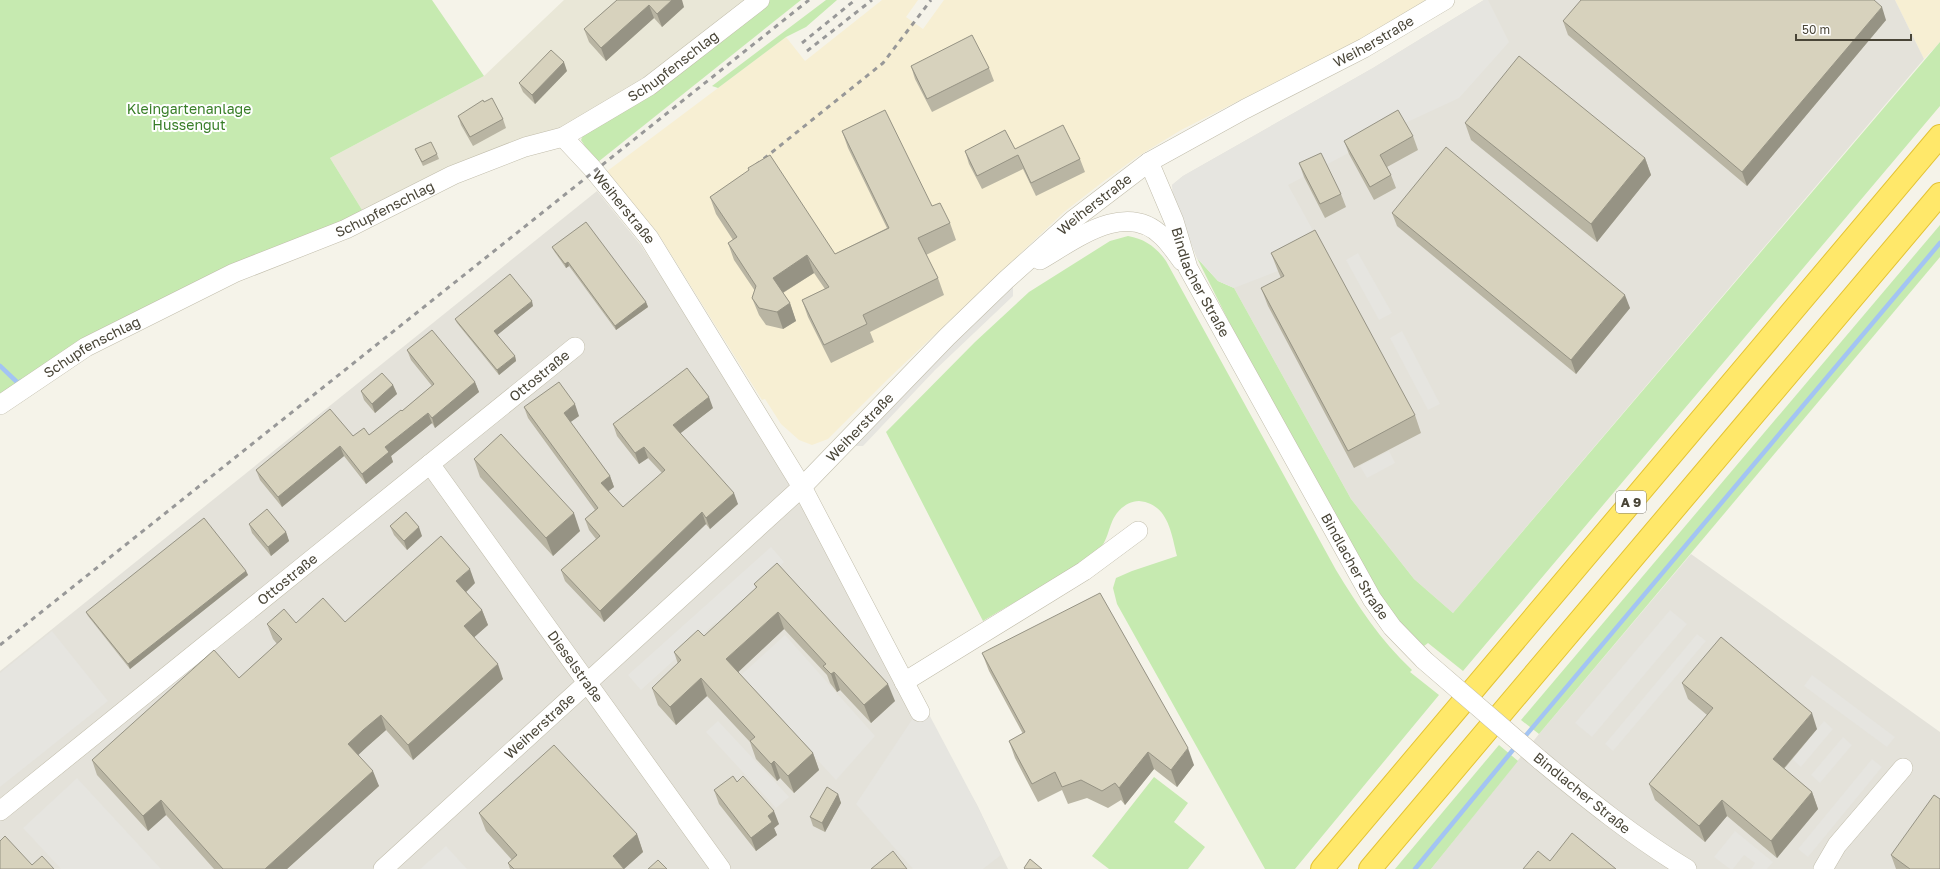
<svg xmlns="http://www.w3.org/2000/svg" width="1940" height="869" font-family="'Golos Text',sans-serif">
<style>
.residential{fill:#e9e7d7}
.commercial{fill:#f7efd3}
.industrial{fill:#e4e2da}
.green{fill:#c6eab0}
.parking{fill:#e6e5e0}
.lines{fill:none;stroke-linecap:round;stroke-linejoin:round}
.stream{stroke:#a3c4f3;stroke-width:4.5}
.minor-casing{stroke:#c1bdab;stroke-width:20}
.highway-casing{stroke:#e4c334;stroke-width:24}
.minor{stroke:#fff;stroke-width:19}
.highway{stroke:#ffe86a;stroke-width:22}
.rail{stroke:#989898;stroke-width:3;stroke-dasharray:5 5;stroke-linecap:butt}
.minor-bridge-casing{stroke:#c1bdab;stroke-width:20;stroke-linecap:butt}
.minor-bridge{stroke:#fff;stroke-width:19}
.wall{fill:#b9b5a3}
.shaded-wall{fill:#969384}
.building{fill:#d7d2bd;stroke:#969384}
.labels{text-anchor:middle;stroke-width:4;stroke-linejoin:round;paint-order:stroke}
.shield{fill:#fff;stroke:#807d73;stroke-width:1}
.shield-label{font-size:13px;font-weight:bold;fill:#494537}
.street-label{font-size:14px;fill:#494537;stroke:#fff}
.park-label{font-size:14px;fill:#387e27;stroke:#fff}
</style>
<rect width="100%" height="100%" fill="#f5f3e9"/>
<!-- residential -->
<polygon class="residential" points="564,0 751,0 613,104 367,218 330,158 484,76"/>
<!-- commercial -->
<g class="commercial">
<polygon points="882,0 918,0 906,17 923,29 944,0 1427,0 1361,39 1181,130 1137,157 1104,181 1064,212 1024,250 889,378 828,439 812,445 799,440 781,424 765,399 762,400 657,232 606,172 786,37 805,61"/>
<polygon points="1895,0 1940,0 1940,42 1924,59"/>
</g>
<!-- industrial -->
<g class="industrial">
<polygon points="1484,0 1895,0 1924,59 1453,613 1414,579 1351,499 1234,288 1197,258 1172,185 1183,176 1373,68"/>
<polygon points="597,191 640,244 761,428 977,805 1008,869 0,869 0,671"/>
<polygon points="1691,554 1940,732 1940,869 1431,869 1539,734"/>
</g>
<!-- green -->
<g class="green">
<polygon points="0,0 432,0 484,76 330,158 367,218 234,273 0,405"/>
<polygon points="769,0 801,0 598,162 588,151 581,140 584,133"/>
<polygon points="826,0 837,0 806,27 786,37 718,88 712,86"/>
<polygon points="1940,42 1940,106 1463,671 1428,643 1424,646 1400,622 1379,594 1236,336 1197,258 1218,281 1234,288 1351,499 1414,579 1453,613"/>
<polygon points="1940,225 1940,257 1539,734 1521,720"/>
<path d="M1128,236c17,3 28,11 38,25l170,309c22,36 44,70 76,100l-2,2 29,23 -144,174h-30l-148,-265 -4,-16 3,-10 16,-7 45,-15c-6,-24 -9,-52 -38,-55 -10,0 -19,7 -24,15 -7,11 -7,27 -18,35 -36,27 -76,47 -114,70l-97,-189 89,-90 54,-50 81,-51z"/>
<polygon points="1499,745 1518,761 1431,869 1395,869"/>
<polygon points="1154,777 1188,803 1174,822 1205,847 1188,869 1109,869 1092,856"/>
</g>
<!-- parking -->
<g class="parking">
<polygon points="1484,0 1488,0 1509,42 1459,98 1403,124 1288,185 1322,247 1278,271 1234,288 1218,281 1197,258 1173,199 1172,185 1183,176 1373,68"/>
<polygon points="1358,253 1392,313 1379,320 1346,260"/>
<polygon points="1013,286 1013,296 935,370 863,446 852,446 976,321"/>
<polygon points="1402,331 1440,404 1428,410 1390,338"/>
<polygon points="1389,451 1395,463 1367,478 1360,466"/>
<polygon points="771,547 784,562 773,572 724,629 716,622 641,690 628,675"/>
<polygon points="1670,610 1687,624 1592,737 1575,723"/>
<polygon points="52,631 108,701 0,787 0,673"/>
<polygon points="1697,634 1706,641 1613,751 1605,744"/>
<polygon points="785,635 875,736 836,780 740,676"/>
<polygon points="1812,675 1895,737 1887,747 1804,686"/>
<polygon points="923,703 977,805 1001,855 983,869 913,869 856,804"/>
<polygon points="718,721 789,797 776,808 706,732"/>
<polygon points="1824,721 1833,729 1801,767 1792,759"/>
<polygon points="1843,737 1852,745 1820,783 1811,775"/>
<polygon points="1872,759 1882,767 1808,857 1798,849"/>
<polygon points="77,778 161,869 61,869 23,828"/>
<polygon points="1735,831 1773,862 1767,869 1751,869 1755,863 1744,855 1733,869 1730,869 1714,857"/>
<polygon points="446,846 467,869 420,869"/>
</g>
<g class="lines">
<!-- stream -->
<g class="stream">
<polyline points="0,366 18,383 21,381"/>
<polyline points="1522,740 1940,243"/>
<polyline points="1415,869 1517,745"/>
</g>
<defs>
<g id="minor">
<path id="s1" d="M563,137l29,31 57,70 153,249 118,225"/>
<path id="s2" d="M1149,162l25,59 14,47 184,331 20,28 32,33"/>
<path d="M1040,260c35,-20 86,-61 123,-23 7,7 13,16 19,24"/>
<path id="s3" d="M0,405l86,-58 148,-74 112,-44 107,-54 72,-28 38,-10 86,-51 111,-86"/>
<path id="s4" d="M430,464l291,405"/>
<polyline points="904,682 1084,571 1138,531"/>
<path d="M1540,760c47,39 94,77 147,109"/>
<path id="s5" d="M0,811l575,-464"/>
<path id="s6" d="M383,869l419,-382 145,-150 59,-57 67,-60 76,-58 96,-53 119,-61 81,-48"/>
<polyline points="1823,869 1837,845 1903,768"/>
</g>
<g id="highway">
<polyline points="1322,869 1940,136"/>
<polyline points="1370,869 1940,194"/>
</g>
</defs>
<!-- minor casing -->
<use href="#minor" class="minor-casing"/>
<!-- highway casing -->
<use href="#highway" class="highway-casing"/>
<!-- minor -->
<use href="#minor" class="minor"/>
<!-- highway -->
<use href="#highway" class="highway"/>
<!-- rail -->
<g class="rail">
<polyline points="802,43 855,0"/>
<polyline points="807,51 872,0"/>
<polyline points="756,165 883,63 931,0"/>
<polyline points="0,645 809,0"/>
</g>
<defs>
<polyline id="minor-bridge" points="1424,660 1540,760"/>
</defs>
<!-- minor-bridge casing -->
<use href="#minor-bridge" class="minor-bridge-casing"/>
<!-- minor-bridge -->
<use href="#minor-bridge" class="minor-bridge"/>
</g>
<!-- wall -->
<g class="wall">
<polygon points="617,0 684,7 662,27 654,18 606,61 589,42 584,29"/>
<polygon points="1886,20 1747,186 1568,35 1563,21"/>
<polygon points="911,66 989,68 994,81 932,112 915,79"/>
<polygon points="567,71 535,104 523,92 519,83"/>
<polygon points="458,116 503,119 506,128 473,146 461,125"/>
<polygon points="1465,123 1645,158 1651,175 1597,242 1471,140"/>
<polygon points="842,131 932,206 950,223 956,240 926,255 938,278 944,295 870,332 874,342 831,363 808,317 802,300 825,289 814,273 783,293 790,303 796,321 783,329 766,325 759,315 752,298 755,291 734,260 728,243 733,240 716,214 710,197 749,171 748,168 835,254 887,228 848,148"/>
<polygon points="1413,136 1418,150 1387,167 1391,175 1396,188 1374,200 1349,154 1344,141"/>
<polygon points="415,149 437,154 439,159 423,166"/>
<polygon points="1015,149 1080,159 1085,172 1036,196 1023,169 982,189 969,164 965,151"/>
<polygon points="1299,163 1341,194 1346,207 1325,218 1304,177"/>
<polygon points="1392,213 1630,308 1576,374 1397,226"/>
<polygon points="552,247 646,302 648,307 616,330 569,266 566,268 554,251"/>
<polygon points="1271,253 1415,415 1421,433 1354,468 1268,306 1261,288 1281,278 1278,271"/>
<polygon points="533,306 497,335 515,356 516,361 499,375 457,323 455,319"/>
<polygon points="407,350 475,382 479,392 435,428 432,423 391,456 393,462 366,484 344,456 282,507 260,480 256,470 353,436 369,435 402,411 432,386 411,360"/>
<polygon points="393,385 397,394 375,413 364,400 361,391"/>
<polygon points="524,407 579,416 570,422 610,476 614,487 608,491 623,507 662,473 648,458 639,464 617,436 613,424 713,408 680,433 738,504 710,529 706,524 604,622 565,581 561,570 596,539 589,530 585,519 595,510 528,418"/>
<polygon points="474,459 580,531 553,556 480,477"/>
<polygon points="249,524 286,532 289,541 271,556 252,533"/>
<polygon points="390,526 422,536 407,550 394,535"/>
<polygon points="246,571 248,575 130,669 88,616 86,612"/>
<polygon points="475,583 466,592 482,610 488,625 474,637 503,679 413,760 386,730 369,745 358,754 379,786 287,869 214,869 166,815 148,831 97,775 92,760 239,678 277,644 273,639 267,624 296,623 345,622"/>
<polygon points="754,584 895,701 871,723 840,690 837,692 830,683 827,675 784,629 738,672 813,753 819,770 794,793 780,778 777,781 756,759 750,742 707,696 676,725 658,705 652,688 678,664 674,652 704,636 756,588"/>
<polygon points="982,653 1194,765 1177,787 1154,769 1125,805 1121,800 1108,808 1087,798 1068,804 1062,790 1038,802 1015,758 1009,741 1023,734 989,671"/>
<polygon points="1682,683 1817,729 1784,769 1812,792 1818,809 1777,858 1727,816 1705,842 1655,800 1649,784 1707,715 1688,699"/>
<polygon points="737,782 779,824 774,828 777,835 756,851 719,804 714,790"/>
<polygon points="838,794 841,803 825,832 813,826 810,817"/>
<polygon points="479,813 637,834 643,852 624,869 510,869 508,863 512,860 486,831"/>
<polygon points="1891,855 1940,869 1896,869"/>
</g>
<!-- shaded-wall -->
<g class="shaded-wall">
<polygon points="672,0 682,0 684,7 662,27 657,14"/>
<polygon points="649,5 654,18 606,61 601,48"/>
<polygon points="1882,7 1886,20 1747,186 1742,172"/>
<polygon points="564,62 567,71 535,104 532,95"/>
<polygon points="1645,158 1651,175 1597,242 1591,224"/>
<polygon points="807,255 814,273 779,295 773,278"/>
<polygon points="568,262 569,266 566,268 565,264"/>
<polygon points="1625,295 1630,308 1576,374 1571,360"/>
<polygon points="532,301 533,306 496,336 494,331"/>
<polygon points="646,302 648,307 616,330 615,326"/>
<polygon points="790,303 796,321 783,329 777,312"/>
<polygon points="515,356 516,361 499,375 497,370"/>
<polygon points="475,382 479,392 435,428 432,418"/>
<polygon points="393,385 397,394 375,413 372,404"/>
<polygon points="709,397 713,408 677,436 673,425"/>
<polygon points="575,404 579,416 568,424 564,413"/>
<polygon points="428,413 432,423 391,456 393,462 366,484 362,474 385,447"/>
<polygon points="340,446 344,456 282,507 278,497"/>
<polygon points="644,447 648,458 639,464 635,453"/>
<polygon points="610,476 614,487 605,494 601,483"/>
<polygon points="734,493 738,504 710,529 706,518"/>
<polygon points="702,512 706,524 604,622 600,611"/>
<polygon points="574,513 580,531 553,556 546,538"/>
<polygon points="419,527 422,536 407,550 404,541"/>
<polygon points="286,532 289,541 271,556 268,547"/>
<polygon points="470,569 475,583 462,596 456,581"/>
<polygon points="246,571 248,575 130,669 128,664"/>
<polygon points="482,610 488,625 470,641 464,626"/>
<polygon points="778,612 784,629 733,677 726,659"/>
<polygon points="498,664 503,679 413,760 408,745"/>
<polygon points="834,672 840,690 837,692 831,674"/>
<polygon points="701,678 707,696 676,725 670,707"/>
<polygon points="888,684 895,701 871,723 864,705"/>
<polygon points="1812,713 1817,729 1778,775 1773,759"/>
<polygon points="381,715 386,730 369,745 354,759 348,744 363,730"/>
<polygon points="1188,748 1194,765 1177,787 1171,770"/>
<polygon points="1148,752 1154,769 1125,805 1119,788"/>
<polygon points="813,753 819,770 794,793 788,776"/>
<polygon points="774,761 780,778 777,781 771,764"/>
<polygon points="373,771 379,786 287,869 265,869"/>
<polygon points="1812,792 1818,809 1777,858 1771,841"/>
<polygon points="838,794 841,803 825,832 822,823"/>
<polygon points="161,800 166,815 148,831 143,816"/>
<polygon points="1722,800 1727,816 1705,842 1699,826"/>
<polygon points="774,811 779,824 774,828 777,835 756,851 751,838 768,816"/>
<polygon points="637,834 643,852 624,869 613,856"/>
</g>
<!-- building -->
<g class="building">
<polygon points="617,0 672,0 657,14 649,5 601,48 584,29"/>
<polygon points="1581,0 1874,0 1882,7 1742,172 1563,21"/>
<polygon points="972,35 989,68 927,99 911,66"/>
<polygon points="551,50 564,62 532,95 519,83"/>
<polygon points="1519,56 1645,158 1591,224 1465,123"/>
<polygon points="492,98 503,119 470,137 458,116 483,100 484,102"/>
<polygon points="885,110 932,206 940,203 950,223 918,238 938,278 863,315 867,324 824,345 802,300 829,287 807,255 773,278 790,303 777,312 759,308 752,298 756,286 728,243 737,237 710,197 749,170 748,168 770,155 835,254 889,228 842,131"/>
<polygon points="1398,110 1413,136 1380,155 1391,175 1370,187 1344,141"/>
<polygon points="1063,125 1080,159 1031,183 1018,155 977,176 965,151 1005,130 1015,149"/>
<polygon points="431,142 437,154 422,162 415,149"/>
<polygon points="1446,147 1625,295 1571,360 1392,213"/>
<polygon points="1321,153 1341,194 1320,204 1299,163"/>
<polygon points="586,222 646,302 615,326 568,262 565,264 552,247"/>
<polygon points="1315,230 1415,415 1348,451 1261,288 1284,276 1271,253"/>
<polygon points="510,274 532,301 494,331 515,356 497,370 455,319"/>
<polygon points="432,330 475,382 432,418 428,413 385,447 389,452 362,474 340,446 278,497 256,470 330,409 353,436 364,428 369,435 401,410 402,411 434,384 407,350"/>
<polygon points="687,368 709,397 673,425 734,493 706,518 702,512 600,611 561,570 600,536 585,519 598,508 524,407 559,382 575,404 564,413 610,476 601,483 623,507 665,470 644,447 635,453 613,424"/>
<polygon points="382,373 393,385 372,404 361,391"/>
<polygon points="501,434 574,513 546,538 474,459"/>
<polygon points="267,509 286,532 268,547 249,524"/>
<polygon points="406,512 419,527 404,541 390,526"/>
<polygon points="204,518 246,571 128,664 86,612"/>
<polygon points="441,536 470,569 456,581 482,610 464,626 498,664 408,745 381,715 363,730 348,744 373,771 265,869 223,869 161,800 143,816 92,760 214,650 239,678 282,639 267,624 284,609 296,623 323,598 345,622"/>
<polygon points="777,563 888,684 864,705 834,672 831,674 823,666 826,664 778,612 726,659 813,753 788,776 774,761 771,764 750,741 755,737 701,678 670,707 652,688 681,660 674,652 698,630 704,636 757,587 754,584"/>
<polygon points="1100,593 1188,748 1171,770 1148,752 1119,788 1115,783 1102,791 1081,780 1062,787 1055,772 1032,784 1009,741 1025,732 982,653"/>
<polygon points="1721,637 1812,713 1773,759 1812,792 1771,841 1722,800 1699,826 1649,784 1713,708 1682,683"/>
<polygon points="554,745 637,834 613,856 624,869 514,869 508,863 517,855 479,813"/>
<polygon points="733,776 737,782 743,776 774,811 768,816 772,822 751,838 714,790"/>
<polygon points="827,787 838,794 822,823 810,817"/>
<polygon points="1934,795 1940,799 1940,869 1910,869 1891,855"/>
<polygon points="1572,833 1616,869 1523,869 1538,851 1550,861"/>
<polygon points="5,836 32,865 42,856 54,869 0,869 0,841"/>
<polygon points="893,851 907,869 871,869"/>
<polygon points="1030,859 1042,869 1025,869 1024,868"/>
<polygon points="658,860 667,869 648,869"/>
</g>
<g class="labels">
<!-- shield labels -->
<rect class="shield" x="1616" y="491" width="30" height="22" rx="3"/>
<g class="shield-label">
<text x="1631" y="507">A 9</text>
</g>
<!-- street labels -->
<g class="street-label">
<text dy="5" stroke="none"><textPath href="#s6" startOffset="1298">Weiherstraße</textPath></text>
<text dy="5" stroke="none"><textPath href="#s3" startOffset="757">Schupfenschlag</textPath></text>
<text dy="5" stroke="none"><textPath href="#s6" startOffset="974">Weiherstraße</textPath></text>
<text dy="5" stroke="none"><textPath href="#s1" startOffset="93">Weiherstraße</textPath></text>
<text dy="5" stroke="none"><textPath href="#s3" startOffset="433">Schupfenschlag</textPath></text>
<text dy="5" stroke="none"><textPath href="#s2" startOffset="131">Bindlacher Straße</textPath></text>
<text dy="5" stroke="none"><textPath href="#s3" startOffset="109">Schupfenschlag</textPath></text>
<text dy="5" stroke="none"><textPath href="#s5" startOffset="693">Ottostraße</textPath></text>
<text dy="5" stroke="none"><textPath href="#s6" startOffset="650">Weiherstraße</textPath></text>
<text dy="5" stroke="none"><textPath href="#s2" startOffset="455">Bindlacher Straße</textPath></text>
<text dy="5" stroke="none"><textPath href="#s5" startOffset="369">Ottostraße</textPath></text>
<text dy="5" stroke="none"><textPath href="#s4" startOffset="249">Dieselstraße</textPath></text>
<text dy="5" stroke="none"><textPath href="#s6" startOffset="212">Weiherstraße</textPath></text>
<text transform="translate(1582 793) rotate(39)" y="5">Bindlacher Straße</text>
</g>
<!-- park labels -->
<g class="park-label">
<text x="189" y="114">Kleingartenanlage<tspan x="189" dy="16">Hussengut</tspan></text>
</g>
</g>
<!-- scale -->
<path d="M1796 34v6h115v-6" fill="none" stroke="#494537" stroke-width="2"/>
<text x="1802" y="34" font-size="12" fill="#494537" stroke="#ffffff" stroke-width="3" paint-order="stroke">50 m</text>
</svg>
